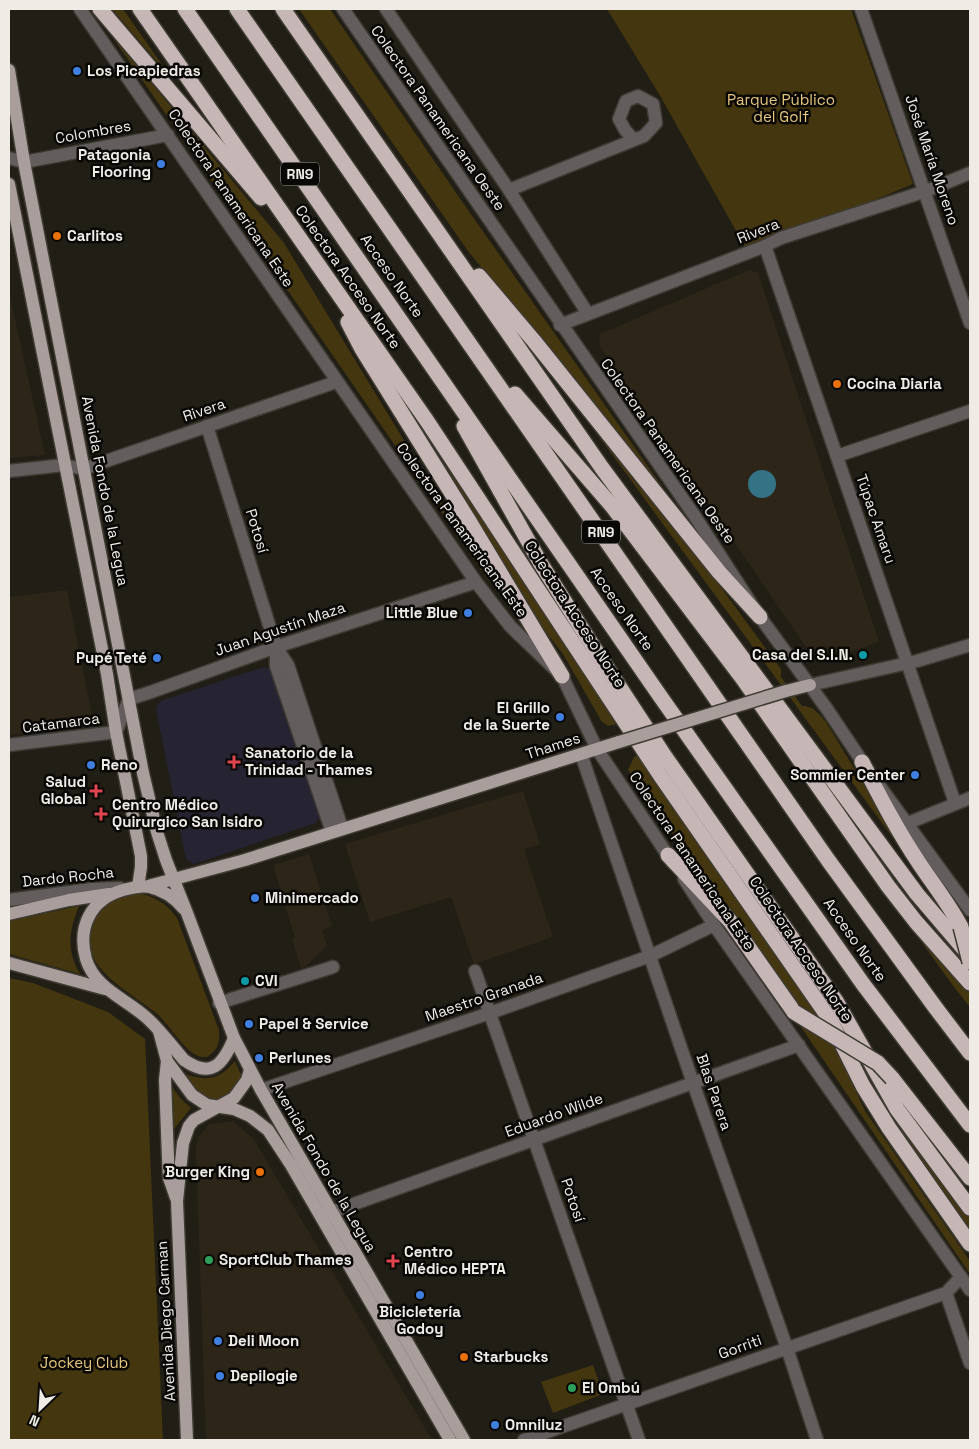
<svg xmlns="http://www.w3.org/2000/svg" width="979" height="1449" font-family="'Space Grotesk',sans-serif">
<style>
.built{fill:#2d2618}
.medical{fill:#262333}
.green{fill:#44360f}
.water{fill:#347385}
.lines{fill:none;stroke-linecap:round;stroke-linejoin:round}
.minor-casing{stroke:#3e3b32;stroke-width:15}
.major-casing{stroke:#3e3b32;stroke-width:15}
.highway-casing{stroke:#3e3b32;stroke-width:18}
.minor{stroke:#635e5d;stroke-width:12}
.major{stroke:#aa9e9d;stroke-width:12}
.highway{stroke:#c6b7b6;stroke-width:15}
.major-bridge-casing{stroke:#3e3b32;stroke-width:15;stroke-linecap:butt}
.highway-bridge-casing{stroke:#3e3b32;stroke-width:18;stroke-linecap:butt}
.major-bridge{stroke:#aa9e9d;stroke-width:12}
.highway-bridge{stroke:#c6b7b6;stroke-width:15}
.shop-dot{fill:#3f7fe0;stroke:#0a0805;stroke-width:2}
.food-dot{fill:#e8710a;stroke:#0a0805;stroke-width:2}
.culture-dot{fill:#0f9aa8;stroke:#0a0805;stroke-width:2}
.health-dot{fill:#e0444e;stroke:#0a0805;stroke-width:2}
.leisure-dot{fill:#2e9e5b;stroke:#0a0805;stroke-width:2}
.labels{text-anchor:middle;stroke-width:5;stroke-linejoin:round;paint-order:stroke}
.shield{fill:#0a0805;stroke:#aaa8a2;stroke-width:1}
.shield-label{font-size:14px;font-weight:bold;fill:#efece6}
.poi-label{font-size:15px;font-weight:bold;fill:#efece6;stroke:#0a0805;text-anchor:start}
.park-label{font-size:15px;fill:#e6c77d;stroke:#0a0805}
.street-label{font-size:15px;fill:#efece6;stroke:#0a0805}
</style>
<rect width="100%" height="100%" fill="#211e15"/>
<!-- built -->
<g class="built">
<polygon points="749,270 758,273 879,642 824,661 813,657 599,345 600,334"/>
<polygon points="9,292 45,455 9,458"/>
<polygon points="67,590 93,721 88,727 9,735 9,597"/>
<polygon points="523,791 540,844 524,849 553,937 474,964 451,897 370,922 345,844"/>
<polygon points="309,854 332,926 322,930 327,946 305,967 301,968 292,939 295,938 273,865"/>
<polygon points="233,1121 253,1138 432,1440 206,1440 196,1151 198,1138 209,1124"/>
</g>
<!-- medical -->
<polygon class="medical" points="264,667 271,670 320,816 316,823 194,864 186,859 156,709 160,701"/>
<!-- green -->
<g class="green">
<polygon points="112,9 123,9 172,79"/>
<polygon points="299,9 330,9 461,200 682,515 468,251"/>
<polygon points="607,9 851,9 913,184 748,252 659,94"/>
<polygon points="109,32 284,243 493,587"/>
<path d="M553,374l136,170 92,125v8l21,29c11,-1 17,8 24,16l86,142z"/>
<polygon points="431,440 622,723 608,726 602,722 563,654 528,609"/>
<polygon points="641,754 821,1016 865,1111 970,1261 970,1274 801,1027 802,1009 736,916 708,888 628,770 634,757"/>
<polygon points="863,861 970,990 970,1007 954,987"/>
<path d="M138,893c18,4 28,10 39,25l42,112c1,13 -1,20 -12,27 -3,0 -9,0 -11,-2 -14,-7 -27,-31 -40,-42 -29,-24 -84,-48 -62,-95 9,-18 26,-24 44,-25z"/>
<path d="M79,906c-10,25 -13,43 1,68l-71,-20v-33z"/>
<polygon points="9,978 33,983 108,1012 145,1039 163,1440 9,1440"/>
<polygon points="828,999 940,1175 970,1216 970,1229 893,1119"/>
<path d="M235,1061l7,16c-3,9 -6,12 -14,18 -21,14 -35,-8 -47,-23 22,10 38,9 54,-11z"/>
<polygon points="172,1087 181,1099 191,1108 174,1129"/>
<polygon points="593,1365 603,1394 553,1413 541,1382"/>
</g>
<!-- water -->
<circle class="water" cx="762" cy="484" r="14"/>
<g class="lines">
<defs>
<g id="minor">
<polyline points="80,9 476,582 510,626 562,676 597,749 673,863"/>
<polyline points="343,9 694,515 760,617 827,709 868,770"/>
<polyline points="386,9 509,190 588,314"/>
<polyline points="861,9 970,323"/>
<polyline points="9,158 24,162 168,135"/>
<polyline points="509,190 644,136 656,123 653,104 638,96 626,101 619,119 625,130 633,139"/>
<polyline points="765,246 955,803"/>
<polyline points="560,325 765,246 781,238 926,191 970,173"/>
<polyline points="207,426 276,647 276,666 332,832"/>
<polyline points="837,456 970,411"/>
<polyline points="9,471 64,465 83,469 336,382"/>
<polyline points="276,647 288,665 342,828"/>
<polyline points="810,685 917,661 970,645"/>
<polyline points="9,745 116,732 129,699 151,692 276,647 476,582"/>
<polyline points="581,754 693,1083 787,1348 817,1440"/>
<polyline points="881,788 970,910"/>
<polyline points="908,823 970,798"/>
<polyline points="684,879 714,925 970,1290"/>
<polyline points="9,900 92,889 120,888"/>
<polyline points="475,971 639,1440"/>
<polyline points="219,1003 333,967"/>
<polyline points="261,1090 490,1013 650,956 714,925"/>
<polyline points="323,1215 799,1045"/>
<polyline points="946,1293 970,1363"/>
<polyline points="524,1440 946,1293 961,1277"/>
</g>
<g id="major">
<polyline points="9,70 24,162 143,773 157,832 166,860 187,913 234,1038 261,1090 464,1440"/>
<polyline points="9,184 107,674 116,732 141,856 141,867 138,887"/>
<polyline points="786,691 810,685"/>
<polyline points="148,886 245,860 619,742"/>
<path d="M184,909c-9,-11 -21,-19 -35,-22 -9,-2 -18,1 -26,3 -32,9 -46,37 -37,69 9,30 41,40 62,60 13,12 24,27 36,41 27,19 39,5 50,-22"/>
<polyline points="9,914 69,900 109,894"/>
<polyline points="9,963 105,989"/>
<polyline points="159,1031 167,1061 192,1095 207,1105 234,1109 250,1116 268,1130 291,1165 450,1440"/>
<polyline points="167,1061 165,1080 168,1158 169,1178 176,1198"/>
<polyline points="187,1440 177,1201 183,1143 189,1126 194,1120 234,1098 247,1080 250,1070"/>
</g>
<g id="highway">
<polyline points="100,9 261,198"/>
<polyline points="140,9 427,421 660,775 829,1018 863,1086 889,1128 970,1244"/>
<polyline points="185,9 660,696 863,984 970,1125"/>
<polyline points="237,9 828,860 935,1007 970,1053"/>
<polyline points="283,9 602,468 917,894 969,955"/>
<polyline points="479,276 534,341 719,572 760,617"/>
<polyline points="348,322 362,349 469,521 562,676"/>
<polyline points="515,394 612,506 743,679 888,886 916,922 970,983"/>
<polyline points="464,426 541,564 594,648 666,758 836,1001 897,1109 970,1208"/>
<path d="M862,762c18,35 35,68 57,101 14,21 30,41 42,64"/>
<polyline points="668,855 730,921 794,1012"/>
<polyline points="892,1078 970,1178"/>
</g>
</defs>
<!-- minor casing -->
<use href="#minor" class="minor-casing"/>
<!-- major casing -->
<use href="#major" class="major-casing"/>
<!-- highway casing -->
<use href="#highway" class="highway-casing"/>
<!-- minor -->
<use href="#minor" class="minor"/>
<!-- major -->
<use href="#major" class="major"/>
<!-- highway -->
<use href="#highway" class="highway"/>
<defs>
<polyline id="major-bridge" points="619,742 786,691"/>
<g id="highway-bridge">
<polyline points="961,927 970,962"/>
<polyline points="794,1012 878,1063 892,1078"/>
</g>
</defs>
<!-- major-bridge casing -->
<use href="#major-bridge" class="major-bridge-casing"/>
<!-- highway-bridge casing -->
<use href="#highway-bridge" class="highway-bridge-casing"/>
<!-- major-bridge -->
<use href="#major-bridge" class="major-bridge"/>
<!-- highway-bridge -->
<use href="#highway-bridge" class="highway-bridge"/>
</g>
<!-- markers -->
<g class="shop-dot">
<circle cx="77" cy="71" r="5"/>
<circle cx="161" cy="164" r="5"/>
<circle cx="468" cy="613" r="5"/>
<circle cx="157" cy="658" r="5"/>
<circle cx="560" cy="717" r="5"/>
<circle cx="91" cy="765" r="5"/>
<circle cx="915" cy="775" r="5"/>
<circle cx="255" cy="898" r="5"/>
<circle cx="249" cy="1024" r="5"/>
<circle cx="259" cy="1058" r="5"/>
<circle cx="420" cy="1295" r="5"/>
<circle cx="218" cy="1341" r="5"/>
<circle cx="220" cy="1376" r="5"/>
<circle cx="495" cy="1425" r="5"/>
</g>
<g class="food-dot">
<circle cx="57" cy="236" r="5"/>
<circle cx="837" cy="384" r="5"/>
<circle cx="260" cy="1172" r="5"/>
<circle cx="464" cy="1357" r="5"/>
</g>
<g class="culture-dot">
<circle cx="863" cy="655" r="5"/>
<circle cx="245" cy="981" r="5"/>
</g>
<g class="health-dot">
<path d="M231.5 754.5h5v5h5v5h-5v5h-5v-5h-5v-5h5z"/>
<path d="M93.5 783.5h5v5h5v5h-5v5h-5v-5h-5v-5h5z"/>
<path d="M98.5 806.5h5v5h5v5h-5v5h-5v-5h-5v-5h5z"/>
<path d="M390.5 1253.5h5v5h5v5h-5v5h-5v-5h-5v-5h5z"/>
</g>
<g class="leisure-dot">
<circle cx="209" cy="1260" r="5"/>
<circle cx="572" cy="1388" r="5"/>
</g>
<g class="labels">
<!-- shield labels -->
<g class="shield">
<rect x="281" y="162.5" width="38" height="23" rx="4"/>
<rect x="582" y="520.5" width="38" height="23" rx="4"/>
</g>
<g class="shield-label">
<text x="300" y="179">RN9</text>
<text x="601" y="537">RN9</text>
</g>
<!-- poi labels -->
<g class="poi-label">
<text x="87" y="76">Los Picapiedras</text>
<text x="151" y="160" text-anchor="end">Patagonia<tspan x="151" dy="17">Flooring</tspan></text>
<text x="67" y="241">Carlitos</text>
<text x="847" y="389">Cocina Diaria</text>
<text x="458" y="618" text-anchor="end">Little Blue</text>
<text x="853" y="660" text-anchor="end">Casa del S.I.N.</text>
<text x="147" y="663" text-anchor="end">Pupé Teté</text>
<text x="550" y="713" text-anchor="end">El Grillo<tspan x="550" dy="17">de la Suerte</tspan></text>
<text x="245" y="758">Sanatorio de la<tspan x="245" dy="17">Trinidad - Thames</tspan></text>
<text x="101" y="770">Reno</text>
<text x="905" y="780" text-anchor="end">Sommier Center</text>
<text x="86" y="787" text-anchor="end">Salud<tspan x="86" dy="17">Global</tspan></text>
<text x="112" y="810">Centro Médico<tspan x="112" dy="17">Quirurgico San Isidro</tspan></text>
<text x="265" y="903">Minimercado</text>
<text x="255" y="986">CVI</text>
<text x="259" y="1029">Papel &amp; Service</text>
<text x="269" y="1063">Perlunes</text>
<text x="250" y="1177" text-anchor="end">Burger King</text>
<text x="404" y="1257">Centro<tspan x="404" dy="17">Médico HEPTA</tspan></text>
<text x="219" y="1265">SportClub Thames</text>
<text x="420" y="1317" text-anchor="middle">Bicicletería<tspan x="420" dy="17">Godoy</tspan></text>
<text x="228" y="1346">Deli Moon</text>
<text x="474" y="1362">Starbucks</text>
<text x="230" y="1381">Depilogie</text>
<text x="582" y="1393">El Ombú</text>
<text x="505" y="1430">Omniluz</text>
</g>
<!-- park labels -->
<g class="park-label">
<text x="781" y="105">Parque Público<tspan x="781" dy="17">del Golf</tspan></text>
<text x="84" y="1368">Jockey Club</text>
</g>
<!-- street labels -->
<g class="street-label">
<text transform="translate(438 118) rotate(55)" y="5">Colectora Panamericana Oeste</text>
<text transform="translate(93 132) rotate(-10)" y="5">Colombres</text>
<text transform="translate(932 160) rotate(71)" y="5">José María Moreno</text>
<text transform="translate(231 198) rotate(56)" y="5">Colectora Panamericana Este</text>
<text transform="translate(758 231) rotate(-22)" y="5">Rivera</text>
<text transform="translate(392 276) rotate(55)" y="5">Acceso Norte</text>
<text transform="translate(348 277) rotate(55)" y="5">Colectora Acceso Norte</text>
<text transform="translate(204 410) rotate(-19)" y="5">Rivera</text>
<text transform="translate(668 451) rotate(55)" y="5">Colectora Panamericana Oeste</text>
<text transform="translate(105 491) rotate(79)" y="5">Avenida Fondo de la Legua</text>
<text transform="translate(876 519) rotate(71)" y="5">Túpac Amaru</text>
<text transform="translate(462 530) rotate(54)" y="5">Colectora Panamericana Este</text>
<text transform="translate(257 531) rotate(73)" y="5">Potosí</text>
<text transform="translate(622 609) rotate(55)" y="5">Acceso Norte</text>
<text transform="translate(575 614) rotate(57)" y="5">Colectora Acceso Norte</text>
<text transform="translate(280 629) rotate(-19)" y="5">Juan Agustín Maza</text>
<text transform="translate(61 723) rotate(-7)" y="5">Catamarca</text>
<text transform="translate(553 746) rotate(-18)" y="5">Thames</text>
<text transform="translate(692 861) rotate(56)" y="5">Colectora Panamericana Este</text>
<text transform="translate(68 877) rotate(-6)" y="5">Dardo Rocha</text>
<text transform="translate(855 940) rotate(55)" y="5">Acceso Norte</text>
<text transform="translate(801 949) rotate(56)" y="5">Colectora Acceso Norte</text>
<text transform="translate(484 997) rotate(-19)" y="5">Maestro Granada</text>
<text transform="translate(714 1092) rotate(71)" y="5">Blas Parera</text>
<text transform="translate(554 1115) rotate(-20)" y="5">Eduardo Wilde</text>
<text transform="translate(324 1167) rotate(60)" y="5">Avenida Fondo de la Legua</text>
<text transform="translate(573 1200) rotate(71)" y="5">Potosí</text>
<text transform="translate(166 1321) rotate(-93)" y="5">Avenida Diego Carman</text>
<text transform="translate(740 1347) rotate(-20)" y="5">Gorriti</text>
</g>
</g>
<!-- border -->
<rect width="979" height="1449" fill="none" stroke="#efece6" stroke-width="20"/>
<!-- north arrow -->
<g transform="translate(40 1409) rotate(205)" stroke="#0a0805" stroke-width="4" paint-order="stroke">
<path d="M0-4L9 19L0 12L-9 19Z" fill="#efece6"/>
<text y="-8" font-size="14" font-weight="bold" text-anchor="middle" fill="#efece6">N</text>
</g>
</svg>
